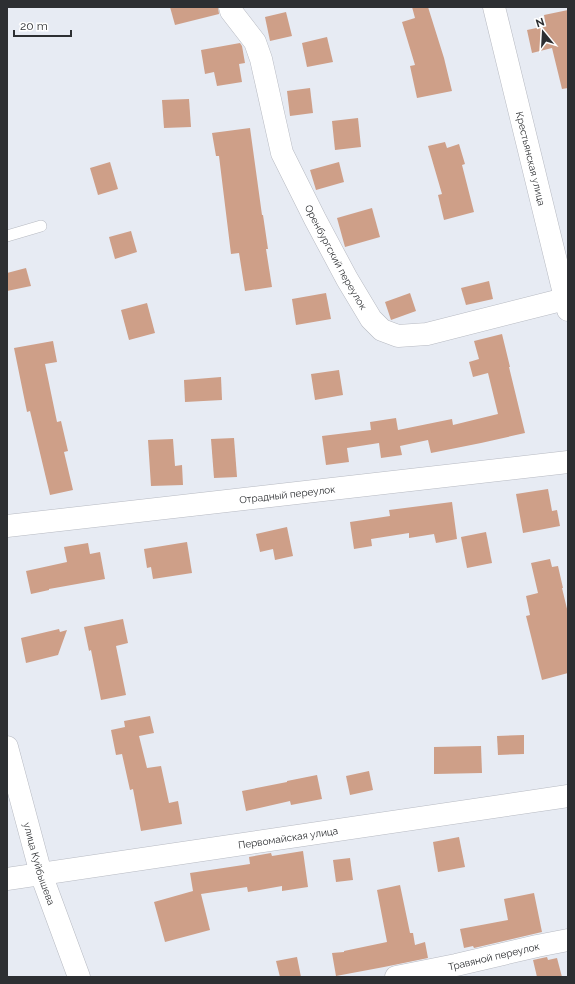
<svg xmlns="http://www.w3.org/2000/svg" width="575" height="984" font-family="Raleway,sans-serif">
<style>
.building{fill:#ce9f88}
.lines{fill:none;stroke-linecap:round;stroke-linejoin:round}
.service-casing{stroke:#b7bac2;stroke-width:12}
.minor-casing{stroke:#b7bac2;stroke-width:23}
.tertiary-casing{stroke:#b7bac2;stroke-width:23}
.service{stroke:#fff;stroke-width:11}
.minor{stroke:#fff;stroke-width:22}
.tertiary{stroke:#fff;stroke-width:22}
.labels{text-anchor:middle;stroke-width:3;stroke-linejoin:round;paint-order:stroke}
.street-label{font-size:10px;fill:#2d2f32;stroke:#fff}
</style>
<rect width="100%" height="100%" fill="#e7ebf3"/>
<!-- building -->
<g class="building">
<polygon points="170,7 218,7 219,14 175,25"/>
<polygon points="412,7 428,7 444,58 452,91 417,98 410,66 415,65 402,22 415,18"/>
<polygon points="568,10 568,88 562,89 552,48 532,53 527,30 546,26 544,15"/>
<polygon points="286,12 292,36 270,41 265,17"/>
<polygon points="327,37 333,62 307,67 302,43"/>
<polygon points="240,43 242,46 245,63 239,64 242,82 217,86 214,72 205,74 201,50"/>
<polygon points="310,88 313,113 290,116 287,91"/>
<polygon points="189,99 191,127 164,128 162,100"/>
<polygon points="358,118 361,147 335,150 332,121"/>
<polygon points="250,128 262,215 263,215 268,249 266,249 272,287 245,291 239,253 231,254 219,156 216,156 212,133"/>
<polygon points="445,142 447,148 459,144 465,164 462,165 474,212 444,220 438,195 442,194 428,146"/>
<polygon points="110,162 118,189 98,195 90,168"/>
<polygon points="339,162 344,182 316,190 310,170"/>
<polygon points="372,208 380,237 345,247 337,218"/>
<polygon points="131,231 137,252 115,259 109,237"/>
<polygon points="26,268 31,286 7,291 7,273"/>
<polygon points="489,281 493,299 466,305 461,288"/>
<polygon points="326,293 331,319 296,325 292,299"/>
<polygon points="410,293 416,311 391,320 385,302"/>
<polygon points="147,303 155,333 129,340 121,310"/>
<polygon points="502,334 510,367 509,367 525,433 481,443 431,453 428,440 400,446 402,455 381,458 379,443 347,448 349,462 326,465 322,436 371,430 370,422 396,418 398,430 452,419 453,425 498,414 488,373 473,377 469,362 479,359 474,341"/>
<polygon points="53,341 57,362 45,364 57,422 61,421 68,451 64,452 73,490 50,495 30,411 27,412 14,348"/>
<polygon points="339,370 343,395 315,400 311,374"/>
<polygon points="221,377 222,400 185,402 184,380"/>
<polygon points="234,438 237,477 214,478 211,439"/>
<polygon points="173,439 175,466 182,465 183,485 151,486 148,440"/>
<polygon points="548,489 552,511 557,510 560,526 523,533 516,494"/>
<polygon points="452,502 457,539 436,543 434,534 409,538 409,533 371,539 372,546 354,549 350,522 390,516 389,510"/>
<polygon points="287,527 293,556 275,560 273,549 260,552 256,534"/>
<polygon points="486,532 492,563 467,568 461,537"/>
<polygon points="187,542 192,573 153,579 151,567 147,568 144,549"/>
<polygon points="88,543 90,554 100,552 105,579 49,589 49,590 31,594 26,571 67,562 64,547"/>
<polygon points="550,559 552,567 558,566 563,588 562,588 568,613 568,673 542,680 526,616 530,615 526,596 538,593 531,563"/>
<polygon points="123,619 128,643 116,646 126,695 101,700 91,650 89,651 84,627"/>
<polygon points="59,629 60,632 67,630 58,655 26,663 21,638"/>
<polygon points="150,716 154,733 139,736 147,768 161,766 169,803 178,801 182,824 141,831 133,789 130,790 122,754 116,755 111,730 125,727 124,721"/>
<polygon points="524,735 524,754 498,755 497,736"/>
<polygon points="481,746 482,773 434,774 434,747"/>
<polygon points="369,771 373,790 350,795 346,776"/>
<polygon points="317,775 322,799 291,805 290,801 246,811 242,791 287,782 287,781"/>
<polygon points="459,837 465,867 438,872 433,842"/>
<polygon points="303,851 308,887 282,891 282,886 248,892 247,887 201,894 210,930 165,942 154,902 193,891 190,873 250,864 249,857 271,853 272,856"/>
<polygon points="350,858 353,880 336,882 333,860"/>
<polygon points="400,885 410,933 413,933 415,945 425,942 428,958 384,967 336,976 332,953 344,952 344,951 387,942 377,890"/>
<polygon points="534,893 542,932 474,948 473,946 464,948 460,929 508,920 504,899"/>
<polygon points="297,957 301,977 280,977 276,961"/>
<polygon points="547,957 548,960 557,958 562,977 537,977 533,960"/>
</g>
<g class="lines">
<defs>
<polyline id="service" points="7,236 41,226"/>
<g id="minor">
<path id="s1" d="M230,7l1,4 24,31 6,17 21,94 33,66 32,60 24,40 11,11 16,6 29,-2 138,-35"/>
<path id="s2" d="M7,526l561,-64"/>
<path id="s3" d="M7,747l34,127 38,103"/>
<path id="s4" d="M7,879l561,-83"/>
<path id="s5" d="M396,977l60,-12 81,-19 31,-6"/>
</g>
<g id="tertiary">
<path id="s6" d="M494,7l74,303"/>
</g>
</defs>
<!-- service casing -->
<use href="#service" class="service-casing"/>
<!-- minor casing -->
<use href="#minor" class="minor-casing"/>
<!-- tertiary casing -->
<use href="#tertiary" class="tertiary-casing"/>
<!-- service -->
<use href="#service" class="service"/>
<!-- minor -->
<use href="#minor" class="minor"/>
<!-- tertiary -->
<use href="#tertiary" class="tertiary"/>
</g>
<g class="labels">
<!-- street labels -->
<g class="street-label">
<text dy="4" stroke="none"><textPath href="#s6" startOffset="156">Крестьянская улица</textPath></text>
<text dy="4" stroke="none"><textPath href="#s1" startOffset="275">Оренбургский переулок</textPath></text>
<text dy="4" stroke="none"><textPath href="#s2" startOffset="282">Отрадный переулок</textPath></text>
<text dy="4" stroke="none"><textPath href="#s4" startOffset="284">Первомайская улица</textPath></text>
<text dy="4" stroke="none"><textPath href="#s3" startOffset="121">улица Куйбышева</textPath></text>
<text dy="4" stroke="none"><textPath href="#s5" startOffset="100">Травяной переулок</textPath></text>
</g>
</g>
<!-- border -->
<rect width="575" height="984" fill="none" stroke="#2d2f32" stroke-width="16"/>
<!-- north arrow -->
<g transform="translate(543 32) rotate(342)" stroke="#ffffff" stroke-width="3" paint-order="stroke">
<path d="M0-3L7 15L0 10L-7 15Z" fill="#2d2f32"/>
<text y="-6" font-size="11" font-weight="bold" text-anchor="middle" fill="#2d2f32">N</text>
</g>
<!-- scale -->
<path d="M14 30v6h57v-6" fill="none" stroke="#2d2f32" stroke-width="2"/>
<text x="20" y="30" font-size="12" fill="#2d2f32" stroke="#ffffff" stroke-width="3" paint-order="stroke">20 m</text>
</svg>
